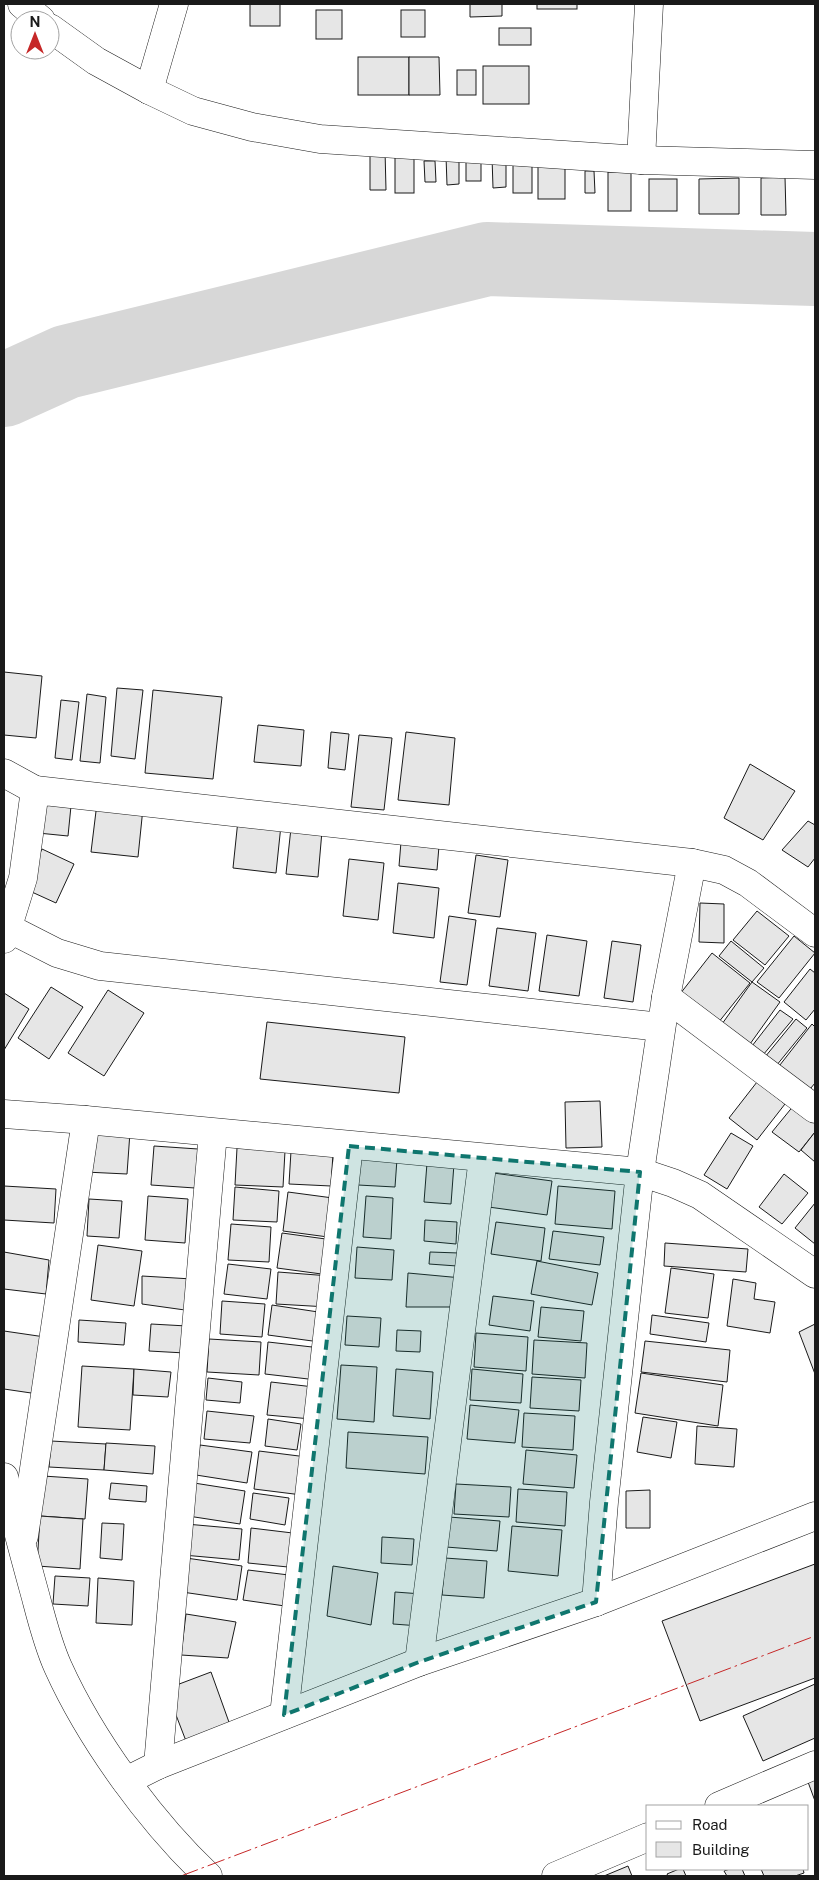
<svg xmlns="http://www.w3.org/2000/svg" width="819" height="1880" font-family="'Public Sans',sans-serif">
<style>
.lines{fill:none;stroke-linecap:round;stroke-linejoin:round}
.river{stroke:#d7d7d7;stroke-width:74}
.building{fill:#e6e6e6;stroke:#1a1a1a}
.minor-casing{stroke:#1a1a1a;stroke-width:29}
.tertiary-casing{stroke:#1a1a1a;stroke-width:29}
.minor{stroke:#fff;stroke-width:28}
.tertiary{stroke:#fff;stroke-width:28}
.power{stroke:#c62828;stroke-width:1;stroke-dasharray:18 4 2.5 4;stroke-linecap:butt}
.marked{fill:#0f766e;fill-opacity:0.2;stroke:#0f766e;stroke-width:4;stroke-dasharray:10 6;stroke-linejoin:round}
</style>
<rect width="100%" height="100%" fill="#fff"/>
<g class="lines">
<!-- river -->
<polyline class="river" points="4,390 66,362 487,259 815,269"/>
</g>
<!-- building -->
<g class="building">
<rect x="250" y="4" width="30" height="22"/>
<polygon points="470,4 502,4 502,16 470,17"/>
<rect x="537" y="4" width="40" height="5"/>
<rect x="316" y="10" width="26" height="29"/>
<rect x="401" y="10" width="24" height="27"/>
<rect x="499" y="28" width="32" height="17"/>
<rect x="358" y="57" width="51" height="38"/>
<polygon points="409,57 439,57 440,95 409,95"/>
<rect x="483" y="66" width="46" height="38"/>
<rect x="457" y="70" width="19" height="25"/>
<polygon points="370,150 385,150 386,190 370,190"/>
<rect x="466" y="154" width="15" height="27"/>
<rect x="395" y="156" width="19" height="37"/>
<polygon points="446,156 459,156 459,184 447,185"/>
<polygon points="492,157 506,157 506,187 493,188"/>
<polygon points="424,161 435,161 436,182 425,182"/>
<rect x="513" y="163" width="19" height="30"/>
<rect x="538" y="165" width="27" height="34"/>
<polygon points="585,171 594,171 595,193 585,193"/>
<rect x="608" y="172" width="23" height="39"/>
<polygon points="785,177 786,215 761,215 761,178"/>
<polygon points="739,178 739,214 699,214 699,179"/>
<rect x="649" y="179" width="28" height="32"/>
<polygon points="4,672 42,676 36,738 4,735"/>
<polygon points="117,688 143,690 135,759 111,756"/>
<polygon points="153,690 222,697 213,779 145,773"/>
<polygon points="87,694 106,697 100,763 80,761"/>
<polygon points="61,700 79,702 72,760 55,758"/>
<polygon points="258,725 304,730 301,766 254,762"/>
<polygon points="331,732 349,734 345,770 328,768"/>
<polygon points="406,732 455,738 449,805 398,800"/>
<polygon points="359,735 392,738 384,810 351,807"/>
<polygon points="750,764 795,791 763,840 724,818"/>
<polygon points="42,792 72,796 68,836 38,833"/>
<polygon points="97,803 143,808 138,857 91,852"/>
<polygon points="238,820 281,825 276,873 233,868"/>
<polygon points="808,821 815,825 815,858 808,867 782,850"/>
<polygon points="291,828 322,831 318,877 286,874"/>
<polygon points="401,842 439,846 437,870 399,866"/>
<polygon points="42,849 74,864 56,903 23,888"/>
<polygon points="476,855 508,860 500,917 468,913"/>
<polygon points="349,859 384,863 378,920 343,916"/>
<polygon points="398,883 439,888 434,938 393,933"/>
<polygon points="700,903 724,904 724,943 699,942"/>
<polygon points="757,911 789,936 765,965 733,940"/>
<polygon points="449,916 476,920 467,985 440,982"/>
<polygon points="497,928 536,933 528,991 489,986"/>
<polygon points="547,935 587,941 579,996 539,991"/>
<polygon points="794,936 815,953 779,998 757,982"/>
<polygon points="612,941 641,945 633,1002 604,998"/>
<polygon points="731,941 764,968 752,982 719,956"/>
<polygon points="712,953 750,983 718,1023 680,994"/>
<polygon points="810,969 815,973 815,1009 806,1020 784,1002"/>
<polygon points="752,982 780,1002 750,1044 722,1024"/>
<polygon points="51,987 83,1007 49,1059 18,1038"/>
<polygon points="108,990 144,1013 104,1076 68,1053"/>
<polygon points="4,993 29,1009 4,1050"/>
<polygon points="780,1010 793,1019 763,1055 752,1046"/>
<polygon points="796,1019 807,1028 776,1066 765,1057"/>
<polygon points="267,1022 405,1037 399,1093 260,1079"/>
<polygon points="812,1024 815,1027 815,1083 806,1094 776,1070"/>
<polygon points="757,1082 785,1104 757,1140 729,1118"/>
<polygon points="799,1099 815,1113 815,1132 799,1152 772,1132"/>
<polygon points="600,1101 602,1147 566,1148 565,1102"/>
<polygon points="87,1129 130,1132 127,1174 85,1172"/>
<polygon points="815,1132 815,1162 801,1150"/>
<polygon points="731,1133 753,1146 727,1189 704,1175"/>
<polygon points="154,1146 198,1149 195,1188 151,1185"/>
<polygon points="237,1148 285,1151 283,1187 235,1185"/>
<polygon points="291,1151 333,1153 331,1186 289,1184"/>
<polygon points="360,1157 397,1159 395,1187 358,1185"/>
<polygon points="427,1163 454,1164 451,1204 424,1202"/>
<polygon points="486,1172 552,1181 547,1215 481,1206"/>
<polygon points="784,1174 808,1193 782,1224 759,1207"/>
<polygon points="4,1186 56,1189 54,1223 4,1220"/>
<polygon points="558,1186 615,1191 612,1229 555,1224"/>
<polygon points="235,1187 279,1191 277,1222 233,1220"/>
<polygon points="288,1192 333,1198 328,1237 283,1231"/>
<polygon points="148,1196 188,1199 185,1243 145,1240"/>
<polygon points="366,1196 393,1198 391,1239 363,1237"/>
<polygon points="89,1199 122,1201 119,1238 87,1236"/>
<polygon points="815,1203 815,1244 795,1228"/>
<polygon points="425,1220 457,1222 456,1244 424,1241"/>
<polygon points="496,1222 545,1228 541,1261 491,1254"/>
<polygon points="231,1224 271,1227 269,1262 228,1260"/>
<polygon points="553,1231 604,1237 600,1265 549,1259"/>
<polygon points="282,1233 333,1240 329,1275 277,1268"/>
<polygon points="665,1243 748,1249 746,1272 664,1266"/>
<polygon points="98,1245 142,1251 134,1306 91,1300"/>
<polygon points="357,1247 394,1250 392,1280 355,1278"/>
<polygon points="4,1252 49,1260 46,1294 4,1289"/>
<polygon points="430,1252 459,1253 457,1266 429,1264"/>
<polygon points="537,1261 598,1273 592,1305 531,1294"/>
<polygon points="228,1264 271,1269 267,1299 224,1294"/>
<polygon points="671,1268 714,1274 708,1318 665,1313"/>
<polygon points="278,1272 330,1276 328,1307 276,1304"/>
<polygon points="408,1273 462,1278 458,1307 406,1307"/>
<polygon points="142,1276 192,1279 192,1311 142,1304"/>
<polygon points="733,1279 756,1283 754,1299 775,1302 770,1333 727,1326"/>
<polygon points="493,1296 534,1301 530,1331 489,1325"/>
<polygon points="222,1301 265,1304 262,1337 220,1334"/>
<polygon points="272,1305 325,1313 320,1342 268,1335"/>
<polygon points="541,1307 584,1311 581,1341 538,1337"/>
<polygon points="652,1315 709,1323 706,1342 650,1334"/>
<polygon points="347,1316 381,1318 379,1347 345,1345"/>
<polygon points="79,1320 126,1323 124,1345 78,1342"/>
<polygon points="151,1324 187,1326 185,1353 149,1351"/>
<polygon points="815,1324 815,1374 799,1332"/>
<polygon points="397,1330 421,1331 420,1352 396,1351"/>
<polygon points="4,1331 45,1337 38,1394 4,1389"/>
<polygon points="476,1333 528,1337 526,1371 474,1367"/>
<polygon points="209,1339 261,1342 259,1375 207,1372"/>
<polygon points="534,1340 587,1343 585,1378 532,1374"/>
<polygon points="645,1341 730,1350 727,1382 641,1372"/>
<polygon points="268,1342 321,1348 317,1380 265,1374"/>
<polygon points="341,1365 377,1367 374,1422 337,1419"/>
<polygon points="82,1366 134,1369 130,1430 78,1427"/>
<polygon points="134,1369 171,1372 168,1397 133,1395"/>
<polygon points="396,1369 433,1372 430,1419 393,1416"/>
<polygon points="472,1369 523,1374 521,1403 470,1400"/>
<polygon points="641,1373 723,1385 718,1426 635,1413"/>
<polygon points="532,1377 581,1380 579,1411 530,1408"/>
<polygon points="208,1378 242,1382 240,1403 206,1400"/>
<polygon points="271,1382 314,1387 311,1419 267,1415"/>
<polygon points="470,1405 519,1410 515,1443 467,1439"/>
<polygon points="207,1411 254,1416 250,1443 204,1439"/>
<polygon points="524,1413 575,1416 573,1450 522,1447"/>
<polygon points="643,1417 677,1422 671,1458 637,1452"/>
<polygon points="268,1419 301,1424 297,1450 265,1446"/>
<polygon points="697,1426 737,1429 734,1467 695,1464"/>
<polygon points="348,1432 428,1437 425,1474 346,1468"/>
<polygon points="51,1441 106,1444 104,1470 49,1467"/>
<polygon points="106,1443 155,1446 153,1474 104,1470"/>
<polygon points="200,1445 252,1452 247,1483 196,1475"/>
<polygon points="526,1450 577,1455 574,1488 523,1484"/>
<polygon points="259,1451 307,1457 302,1495 254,1489"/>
<polygon points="43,1476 88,1479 85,1519 40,1516"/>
<polygon points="111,1483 147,1486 146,1502 109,1499"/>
<polygon points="194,1483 245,1491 240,1524 188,1516"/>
<polygon points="456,1484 511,1487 509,1517 454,1514"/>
<polygon points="518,1489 567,1492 565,1526 516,1522"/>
<polygon points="650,1490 650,1528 626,1528 626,1491"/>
<polygon points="253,1493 289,1498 285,1525 250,1519"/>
<polygon points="40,1516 83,1519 80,1569 37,1566"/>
<polygon points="449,1517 500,1521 497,1551 446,1547"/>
<polygon points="102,1523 124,1524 122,1560 100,1558"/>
<polygon points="186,1524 242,1529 239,1560 183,1555"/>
<polygon points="512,1526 562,1530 558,1576 508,1571"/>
<polygon points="251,1528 301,1534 298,1568 248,1563"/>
<polygon points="382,1537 414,1539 412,1565 381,1563"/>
<polygon points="186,1558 242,1566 237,1600 182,1592"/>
<polygon points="445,1558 487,1561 484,1598 442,1595"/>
<polygon points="815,1564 815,1678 700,1721 662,1621"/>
<polygon points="333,1566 378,1573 371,1625 327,1616"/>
<polygon points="248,1570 297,1576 292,1607 243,1600"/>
<polygon points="55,1576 90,1578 88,1606 53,1604"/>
<polygon points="98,1578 134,1581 132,1625 96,1623"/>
<polygon points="395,1592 422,1594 420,1626 393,1624"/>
<polygon points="186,1614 236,1622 228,1658 181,1655"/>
<polygon points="211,1672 230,1725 186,1741 166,1689"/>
<polygon points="815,1684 815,1738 763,1761 743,1716"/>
<polygon points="815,1779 815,1801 808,1782"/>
<polygon points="628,1866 632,1876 604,1876"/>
<polygon points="679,1869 683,1869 686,1876 668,1876 667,1874"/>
<polygon points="730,1869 742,1869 745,1876 727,1876 724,1871"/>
<polygon points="761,1869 803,1869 804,1873 795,1876 764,1876"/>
</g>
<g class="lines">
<defs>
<g id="minor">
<polyline points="149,90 174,4"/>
<polyline points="4,773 35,790"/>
<polyline points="4,926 57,953 100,966 661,1027"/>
<polyline points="4,939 23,878 35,790 692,863 724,870 748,883 815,933"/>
<polyline points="666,997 815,1109"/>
<polyline points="4,1114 86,1120 640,1172 673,1183 700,1195 815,1274"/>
<path d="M4,1477c10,40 21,81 32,121 6,23 12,47 22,69 33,73 92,154 150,209"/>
<polyline points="24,1536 86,1120"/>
<polyline points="596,1602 604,1502 640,1172 666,997 692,863"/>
<polyline points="419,1662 483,1158"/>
<polyline points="284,1715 349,1146"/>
<polyline points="158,1765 213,1133"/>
<polyline points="126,1781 158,1765 419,1662 596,1602 815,1516"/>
<polyline points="719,1806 815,1765"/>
<polyline points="556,1876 648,1837"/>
</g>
<g id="tertiary">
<polyline points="22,4 41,20"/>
<polyline points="50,28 96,61 149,90 193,111 252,127 320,139 641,160 815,165"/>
<polyline points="641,160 649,4"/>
</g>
</defs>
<!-- minor casing -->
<use href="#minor" class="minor-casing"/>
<!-- tertiary casing -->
<use href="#tertiary" class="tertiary-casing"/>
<!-- minor -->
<use href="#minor" class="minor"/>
<!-- tertiary -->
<use href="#tertiary" class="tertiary"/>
<!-- power -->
<polyline class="power" points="181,1876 815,1636"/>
</g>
<!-- marked area -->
<path class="marked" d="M349,1146l291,26 -44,430 -177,60 -135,53z"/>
<!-- border -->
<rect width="819" height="1880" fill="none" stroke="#1a1a1a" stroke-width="10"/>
<!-- legend -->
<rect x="646" y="1805" width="162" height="65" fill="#ffffff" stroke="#a3a3a3"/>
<rect x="656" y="1821" width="25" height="8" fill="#ffffff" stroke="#a3a3a3"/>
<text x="692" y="1830" font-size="15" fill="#1a1a1a">Road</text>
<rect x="656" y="1842" width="25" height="15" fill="#e6e6e6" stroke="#a3a3a3"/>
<text x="692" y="1855" font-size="15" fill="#1a1a1a">Building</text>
<!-- north arrow -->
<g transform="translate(35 35)"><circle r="24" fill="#ffffff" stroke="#a3a3a3"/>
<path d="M0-4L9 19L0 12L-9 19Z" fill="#c62828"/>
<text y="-8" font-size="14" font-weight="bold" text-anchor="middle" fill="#1a1a1a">N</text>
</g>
</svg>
